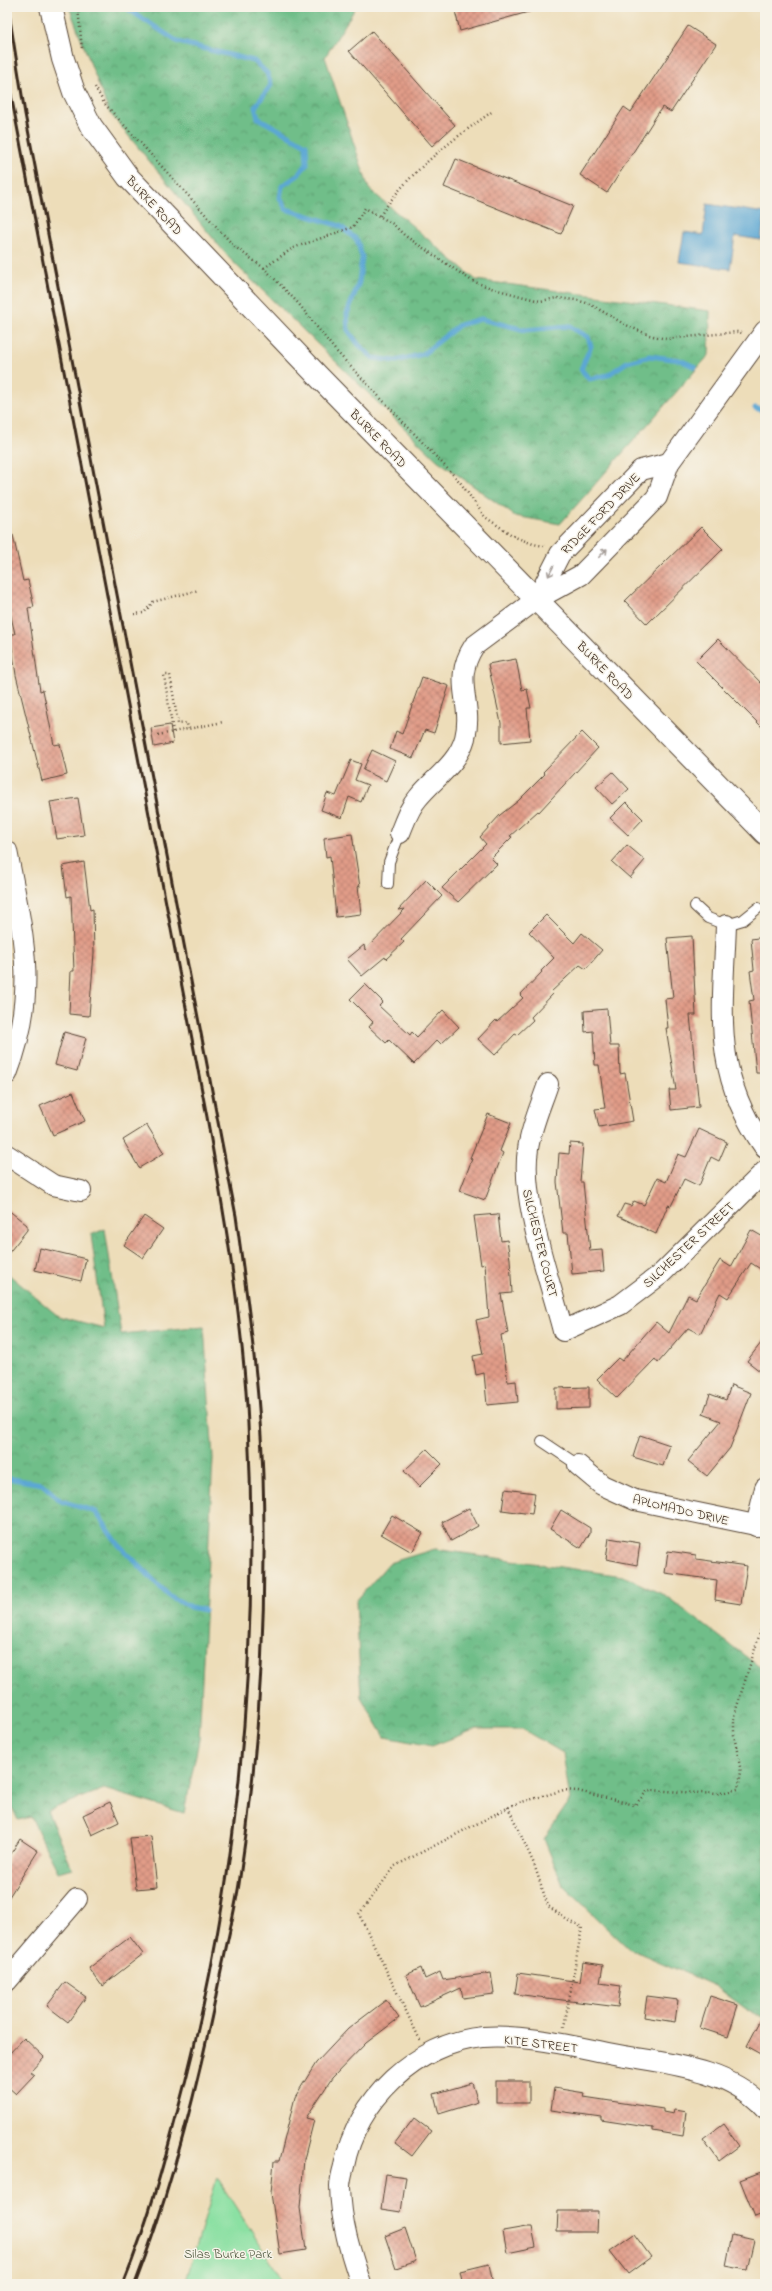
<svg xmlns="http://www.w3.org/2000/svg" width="772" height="2291" font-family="'Indie Flower',sans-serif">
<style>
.green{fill:#8be0a3;stroke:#638560}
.forest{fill:url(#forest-crowns);stroke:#567454}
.water{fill:#5ba7d4;stroke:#4b6879}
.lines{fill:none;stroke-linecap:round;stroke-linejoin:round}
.stream{stroke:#5ba7d4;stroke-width:5}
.building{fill:url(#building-cross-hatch)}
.service-casing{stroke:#564535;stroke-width:12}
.minor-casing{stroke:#564535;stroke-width:22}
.tertiary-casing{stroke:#564535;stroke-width:24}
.path{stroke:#564535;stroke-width:2.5;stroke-dasharray:1 3;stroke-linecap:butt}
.service{stroke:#fff;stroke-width:10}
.minor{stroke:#fff;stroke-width:20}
.tertiary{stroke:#fff;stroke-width:22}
.rail{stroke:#3b2a1e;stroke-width:3}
.oneway{stroke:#a79f9a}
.labels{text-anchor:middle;stroke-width:3;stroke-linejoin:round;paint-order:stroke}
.street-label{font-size:13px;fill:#3b2a1e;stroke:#f7f3e8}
.park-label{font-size:13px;fill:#4f583f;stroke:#f7f3e8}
</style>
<defs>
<pattern id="forest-crowns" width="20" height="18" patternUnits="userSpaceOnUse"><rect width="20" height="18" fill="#70be89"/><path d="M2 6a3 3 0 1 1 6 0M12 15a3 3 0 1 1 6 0" fill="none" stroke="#5d9b6f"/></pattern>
<pattern id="building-cross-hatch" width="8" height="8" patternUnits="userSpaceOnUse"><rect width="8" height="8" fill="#e19c88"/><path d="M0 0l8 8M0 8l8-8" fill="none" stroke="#b87f6f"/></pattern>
</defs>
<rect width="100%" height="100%" fill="#f7f3e8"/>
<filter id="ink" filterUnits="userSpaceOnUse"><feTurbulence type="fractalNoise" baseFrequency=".025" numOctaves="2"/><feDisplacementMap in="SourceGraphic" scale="8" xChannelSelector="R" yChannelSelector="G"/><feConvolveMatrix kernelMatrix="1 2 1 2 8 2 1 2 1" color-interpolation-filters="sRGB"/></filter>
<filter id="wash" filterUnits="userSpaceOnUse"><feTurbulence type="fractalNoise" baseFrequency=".012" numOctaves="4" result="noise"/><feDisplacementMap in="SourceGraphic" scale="16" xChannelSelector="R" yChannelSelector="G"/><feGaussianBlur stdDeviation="0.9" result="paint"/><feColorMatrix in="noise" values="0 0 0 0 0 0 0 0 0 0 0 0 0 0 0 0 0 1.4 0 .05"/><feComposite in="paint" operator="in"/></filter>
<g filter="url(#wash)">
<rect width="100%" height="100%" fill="#edddb9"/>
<!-- green -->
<polygon class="green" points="217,2178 284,2282 282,2284 185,2284"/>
<!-- forest -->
<g class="forest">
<polygon points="69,7 356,7 325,57 369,189 476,280 710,311 709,355 560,524 515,516 437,460 230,259 109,112"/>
<polygon points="105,1229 121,1334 204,1326 213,1458 199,1740 184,1813 104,1789 47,1811 72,1868 58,1872 31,1817 18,1820 7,1797 7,1273 58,1316 104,1328 91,1235"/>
<polygon points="435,1549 623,1576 666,1596 765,1671 765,2018 753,2014 715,1986 628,1948 563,1885 544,1839 570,1800 563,1753 522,1729 476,1729 432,1746 385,1737 361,1697 356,1601 389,1563"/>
</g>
<!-- water -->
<polygon class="water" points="707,204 765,213 761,240 735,236 730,269 679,262 684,232 703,235"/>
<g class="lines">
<!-- stream -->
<g class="stream">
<polyline points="125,7 178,42 254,61 267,73 271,85 255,107 258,118 306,145 307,164 297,176 282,186 280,198 286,209 340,226 357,240 362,257 359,282 347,314 348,330 359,345 373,358 396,361 423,354 459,325 481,319 525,330 569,326 588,337 591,346 581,369 589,379 608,375 627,362 650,356 680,360 695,367"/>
<polyline points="755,408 765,411"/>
<polyline points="7,1478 42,1484 61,1501 96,1512 118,1544 168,1595 190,1607 204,1610"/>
</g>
</g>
<g id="blocks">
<!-- building -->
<g class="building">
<polygon points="454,7 532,7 532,11 460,31"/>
<polygon points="688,26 716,44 671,112 662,107 607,193 580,175 624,107 631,112"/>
<polygon points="372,31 455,125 432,146 349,51"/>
<polygon points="456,159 573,206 561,234 444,187"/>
<polygon points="701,527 723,549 647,624 625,601"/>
<polygon points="13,535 23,581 28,580 34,607 28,608 40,691 43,690 54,745 60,744 67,775 42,781 16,675 10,634 15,634 7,599 7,536"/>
<polygon points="718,639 765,687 765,730 696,661"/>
<polygon points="516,659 522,690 527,689 531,708 527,708 530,740 501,743 501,723 488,664"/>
<polygon points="422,677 449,686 434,733 425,730 413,758 390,749 396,731 402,734"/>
<polygon points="170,725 173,743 154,747 151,728"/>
<polygon points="582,732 598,748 539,812 538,811 510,836 512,837 491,858 497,864 458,902 442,888 486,844 480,837 500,815 518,801 545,774 543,772"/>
<polygon points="372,750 395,761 386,781 363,770"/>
<polygon points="351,760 361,764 355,780 368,785 361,802 349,797 342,818 321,810 327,793 336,796"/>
<polygon points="613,772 629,789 612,804 596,787"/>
<polygon points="78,798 84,835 57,839 50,802"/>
<polygon points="626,802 643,819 628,835 610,818"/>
<polygon points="352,834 360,887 358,886 361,914 336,917 330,856 326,857 324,838"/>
<polygon points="627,845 645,860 630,878 612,862"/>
<polygon points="84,862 90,910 93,909 94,953 89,1016 69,1014 71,971 74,971 71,896 67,897 63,866"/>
<polygon points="426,880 442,896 401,939 404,942 386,959 385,957 362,976 347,959 364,945 365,950 405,909 398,910"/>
<polygon points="546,915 574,943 582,933 602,950 586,969 580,965 551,992 553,994 531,1017 533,1020 517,1035 515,1034 495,1055 478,1039 496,1020 497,1022 523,998 520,995 542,972 541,971 554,958 529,932"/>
<polygon points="692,936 696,1015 690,1015 699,1107 671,1110 669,1090 676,1090 666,1028 668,1028 665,999 673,998 667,938"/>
<polygon points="765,937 765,1073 756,1073 749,1001 754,1000 750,971 754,970 751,939"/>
<polygon points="365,984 383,1002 379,1006 410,1035 412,1032 417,1037 443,1010 459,1027 441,1044 437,1040 414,1064 389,1040 386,1043 369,1027 373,1022 350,999"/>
<polygon points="607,1009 610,1046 619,1046 620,1074 625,1073 633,1121 599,1127 595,1109 605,1108 599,1065 595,1065 593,1031 585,1032 584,1011"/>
<polygon points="64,1032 86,1038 77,1071 55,1065"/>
<polygon points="73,1092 85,1121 53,1135 40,1106"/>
<polygon points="488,1114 511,1123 500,1151 503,1153 485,1200 460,1191 472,1159 470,1158"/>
<polygon points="147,1125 164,1153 139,1168 123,1140"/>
<polygon points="699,1129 727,1142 719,1161 711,1157 699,1186 684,1179 671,1206 668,1205 656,1234 618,1216 624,1204 631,1206 634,1201 644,1205 657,1178 666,1182 678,1154 686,1157"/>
<polygon points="570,1143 583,1144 580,1182 583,1182 590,1251 602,1250 604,1271 572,1274 568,1233 563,1233 557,1182 559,1153 569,1154"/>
<polygon points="7,1209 27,1225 27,1230 7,1255"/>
<polygon points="498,1214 501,1241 507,1240 510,1259 512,1293 501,1294 508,1333 501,1335 508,1382 516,1381 518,1402 487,1405 484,1373 476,1375 473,1356 483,1354 476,1320 489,1317 485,1264 481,1265 474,1216"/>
<polygon points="144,1216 163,1229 143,1258 124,1245"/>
<polygon points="751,1230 765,1238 765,1272 751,1263 728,1298 720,1293 700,1334 688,1328 658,1363 655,1359 617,1398 597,1379 618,1358 622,1361 656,1322 669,1333 688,1295 696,1299 720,1260 731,1267"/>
<polygon points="40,1248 86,1259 81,1281 35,1270"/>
<polygon points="765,1338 765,1375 747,1361"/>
<polygon points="731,1385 751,1393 730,1448 707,1476 688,1461 721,1421 703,1414 710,1394 726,1400"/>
<polygon points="589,1387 589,1408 556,1409 556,1388"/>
<polygon points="640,1435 670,1445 663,1466 633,1457"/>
<polygon points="427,1449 442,1464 419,1487 404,1471"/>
<polygon points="505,1489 535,1493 532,1514 502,1510"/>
<polygon points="469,1508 478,1526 451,1541 442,1522"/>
<polygon points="561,1510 590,1528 590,1533 581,1548 550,1529"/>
<polygon points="392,1515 423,1533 412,1552 381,1534"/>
<polygon points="609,1538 640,1543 637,1565 606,1559"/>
<polygon points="668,1551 696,1555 696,1559 747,1566 741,1604 715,1600 717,1580 665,1573"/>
<polygon points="110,1802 119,1822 92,1835 83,1815"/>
<polygon points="151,1836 157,1887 136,1889 130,1838"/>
<polygon points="20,1839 38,1851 7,1900 7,1860"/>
<polygon points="130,1937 143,1954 102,1986 89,1968"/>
<polygon points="583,1962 603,1965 600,1983 621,1986 618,2007 515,1994 518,1973 580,1982"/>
<polygon points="421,1968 425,1979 440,1972 443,1980 491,1973 494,1994 463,1998 461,1988 420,2007 406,1975"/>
<polygon points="65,1982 86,1997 68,2022 47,2006"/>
<polygon points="647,1996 678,2000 675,2022 644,2017"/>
<polygon points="710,1996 738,2005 728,2037 700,2028"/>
<polygon points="386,2000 399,2018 366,2043 332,2078 306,2118 314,2120 304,2159 300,2208 306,2250 280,2254 271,2193 274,2161 279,2161 295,2097 316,2063 348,2029"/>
<polygon points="765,2012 765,2056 747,2046"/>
<polygon points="24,2038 44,2057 30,2072 34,2075 16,2094 7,2086 7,2056"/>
<rect x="496" y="2081" width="33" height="22"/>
<polygon points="472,2083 478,2102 439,2114 434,2094"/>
<polygon points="554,2088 585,2093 584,2097 663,2109 663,2112 673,2114 674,2110 686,2112 683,2136 653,2131 653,2128 601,2120 601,2117 551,2110"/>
<polygon points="414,2118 431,2131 412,2156 395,2143"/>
<polygon points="723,2124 739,2146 719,2161 703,2139"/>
<polygon points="761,2172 765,2182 765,2213 755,2217 740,2180"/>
<polygon points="386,2174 406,2177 401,2212 381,2209"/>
<polygon points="558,2211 598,2211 597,2232 557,2232"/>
<polygon points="526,2227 532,2227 536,2247 507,2253 503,2231"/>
<polygon points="405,2228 416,2261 396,2268 385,2236"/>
<polygon points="634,2234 651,2257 628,2274 610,2251"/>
<polygon points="732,2235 754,2240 747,2270 726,2266"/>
<polygon points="489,2264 493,2284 463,2284 460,2271"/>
</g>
</g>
</g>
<g filter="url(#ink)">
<use href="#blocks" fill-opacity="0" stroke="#564535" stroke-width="1"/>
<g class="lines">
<defs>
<g id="service">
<polyline points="388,884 389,862 400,833"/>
<polyline points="695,906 708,918 726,925 743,920 758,908"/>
<polyline points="542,1441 578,1465"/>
</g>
<g id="minor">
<polyline points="537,599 560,554 641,470 669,463"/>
<path d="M400,833c5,-12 9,-25 18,-35 16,-20 40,-34 47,-60 9,-36 -14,-56 9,-92l63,-47 44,-24 76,-78 12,-34 96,-132"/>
<path d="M7,851c16,83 32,140 0,223"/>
<path d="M726,925c-3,86 -15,148 39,223"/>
<path d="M548,1084c-7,21 -17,43 -20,65 -8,50 22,131 35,182l57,-26 41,-31 104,-103"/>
<polyline points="7,1155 53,1185 81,1191"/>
<polyline points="578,1465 602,1485 635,1500 765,1527"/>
<polyline points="756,1526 765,1488"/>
<polyline points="7,1981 77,1899"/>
<path d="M361,2284c-11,-33 -20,-61 -21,-97 0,-7 2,-14 4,-21 12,-65 72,-123 139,-129 45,-3 92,10 136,18 50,9 109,13 146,53"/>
</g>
<polyline id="tertiary" points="51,7 63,59 74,92 91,126 128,177 317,375 765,833"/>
</defs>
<!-- service casing -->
<use href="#service" class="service-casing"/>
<!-- minor casing -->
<use href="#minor" class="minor-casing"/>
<!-- tertiary casing -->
<use href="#tertiary" class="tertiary-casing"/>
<!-- path -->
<g class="path">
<polyline points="78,7 82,49"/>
<polyline points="95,87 104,103 235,247 264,268 298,303 335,350 460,482 485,517 515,537 533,544 544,546"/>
<path d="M380,216c28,-44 72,-76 113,-105"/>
<polyline points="264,268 293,248 353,227 365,208 393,224 404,235 472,281 494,289 540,301 557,298 576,300 590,304 624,324 649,335 666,339 737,332 742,333"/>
<polyline points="134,614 144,613 153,602 199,590"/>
<polyline points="173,732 164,675 170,675 178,724 187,723 188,729"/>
<polyline points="158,735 223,722"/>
<polyline points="508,1807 534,1864 548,1906 570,1922 582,1927 564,2027"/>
<polyline points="420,2040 359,1914 395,1866 515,1804 564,1790 578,1791 635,1805 648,1790 717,1794 738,1789 741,1772 734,1735 734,1716 765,1617"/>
</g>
<!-- service -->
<use href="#service" class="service"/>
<!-- minor -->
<use href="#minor" class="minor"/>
<!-- tertiary -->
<use href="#tertiary" class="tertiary"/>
<!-- rail -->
<g class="rail">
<path d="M8,7l17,107 211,1102c12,86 24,173 27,260 4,136 -3,273 -24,408 -6,37 -16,74 -23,112 -20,97 -45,195 -81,288"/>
<path d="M7,74l200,1043c18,102 36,204 41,307 11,220 -8,442 -62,655 -18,69 -36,139 -63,205"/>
</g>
</g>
<!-- one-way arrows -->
<defs><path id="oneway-shaft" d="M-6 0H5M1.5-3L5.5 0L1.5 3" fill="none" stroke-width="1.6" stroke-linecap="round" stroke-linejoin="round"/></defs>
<g class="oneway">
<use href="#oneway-shaft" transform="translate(603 553) rotate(-46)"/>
<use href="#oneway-shaft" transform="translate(551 571) rotate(117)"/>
</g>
</g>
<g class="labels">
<!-- street labels -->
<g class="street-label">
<text transform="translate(155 205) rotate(47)" y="5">BURKE ROAD</text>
<text transform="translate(379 438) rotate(46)" y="5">BURKE ROAD</text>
<text transform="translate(600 513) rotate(-46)" y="5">RIDGE FORD DRIVE</text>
<text transform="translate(606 670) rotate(46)" y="5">BURKE ROAD</text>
<text transform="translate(541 1243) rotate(76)" y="5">SILCHESTER COURT</text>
<text transform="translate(688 1244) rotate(-43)" y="5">SILCHESTER STREET</text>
<text transform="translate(681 1509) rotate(13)" y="5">APLOMADO DRIVE</text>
<text transform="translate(541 2043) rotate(7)" y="5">KITE STREET</text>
</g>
<!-- park labels -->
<g class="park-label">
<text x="228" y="2258">Silas Burke Park</text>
</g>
</g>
<!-- margin -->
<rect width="772" height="2291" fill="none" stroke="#f7f3e8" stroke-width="24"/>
</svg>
